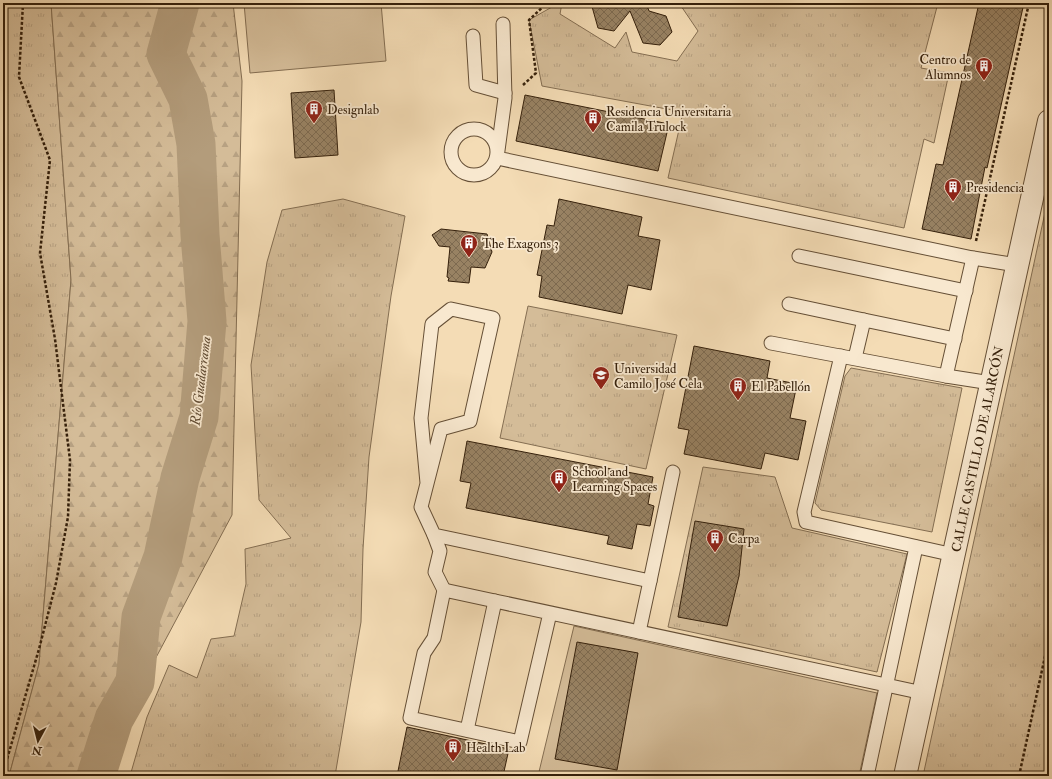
<svg xmlns="http://www.w3.org/2000/svg" width="1052" height="779" font-family="'IM FELL Double Pica',serif">
<style>
.grass{fill:url(#grass-tufts);stroke:#846e52}
.forest{fill:url(#forest-firs);stroke:#846e52}
.pitch{fill:#d4bc98;stroke:#846e52}
.lines{fill:none;stroke-linecap:round;stroke-linejoin:round}
.river{stroke:#b39c7b;stroke-width:39}
.building{fill:url(#building-cross-hatch);stroke:#35200b}
.lane-casing{stroke:#654f36;stroke-width:15}
.street-casing{stroke:#654f36;stroke-width:24}
.path{stroke:#35200b;stroke-width:2.5;stroke-dasharray:3 2;stroke-linecap:butt}
.lane{stroke:#f8e8cf;stroke-width:13}
.street{stroke:#f8e8cf;stroke-width:22}
.labels{text-anchor:middle;stroke-width:3.5;stroke-linejoin:round;paint-order:stroke}
.poi-label{font-size:13px;fill:#35200b;stroke:#f8e8cf;text-anchor:start}
.street-label{font-size:13px;fill:#35200b;stroke:#f8e8cf}
.water-label{font-size:14px;font-style:italic;fill:#614b32;stroke:#f8e8cf}
</style>
<defs>
<pattern id="grass-tufts" width="24" height="20" patternUnits="userSpaceOnUse"><rect width="24" height="20" fill="#d4bc98"/><path d="M3 7l-1-3M5 7V3M7 7l1-3M15 17l-1-3M17 17v-4M19 17l1-3" fill="none" stroke="#b7a182"/></pattern>
<pattern id="forest-firs" width="22" height="20" patternUnits="userSpaceOnUse"><rect width="22" height="20" fill="#d4bc98"/><path d="M5 1l3.5 6h-7zM16 11l3.5 6h-7z" fill="#b7a182"/></pattern>
<pattern id="building-cross-hatch" width="8" height="8" patternUnits="userSpaceOnUse"><rect width="8" height="8" fill="#988263"/><path d="M0 0l8 8M0 8l8-8" fill="none" stroke="#7d6a50"/></pattern>
</defs>
<rect width="100%" height="100%" fill="#f4dcb5"/>
<filter id="stains"><feTurbulence type="fractalNoise" baseFrequency=".005" numOctaves="4"/><feColorMatrix values="0 0 0 0 .2 0 0 0 0 .09 0 0 0 0 .02 0 0 0 .5 -.17"/></filter>
<radialGradient id="worn" r=".72"><stop offset=".6" stop-color="#630" stop-opacity="0"/><stop offset="1" stop-color="#630" stop-opacity=".3"/></radialGradient>
<!-- grass -->
<g class="grass">
<polygon points="3,3 51,3 71,280 39,664 9,776 3,776"/>
<polygon points="559,3 562,3 560,14 615,48 626,32 632,52 677,61 698,31 679,3 938,3 921,68 949,73 934,143 924,139 904,228 668,178 683,112 542,86 529,20"/>
<polygon points="1049,194 1049,776 923,776"/>
<polygon points="343,199 405,216 391,296 369,457 363,549 361,622 335,776 130,776 147,717 169,665 197,678 211,639 234,636 246,584 245,549 291,538 259,500 251,365 267,262 282,210"/>
<polygon points="528,306 677,335 646,469 500,438"/>
<polygon points="851,368 962,388 932,532 821,510 815,503 845,376"/>
<polygon points="703,467 775,477 792,528 907,554 877,672 668,627"/>
</g>
<!-- forest -->
<polygon class="forest" points="51,3 233,3 242,81 232,515 112,740 106,776 9,776 39,664 71,280"/>
<!-- pitch -->
<g class="pitch">
<polygon points="244,3 381,3 386,61 250,73"/>
<polygon points="574,626 877,693 859,776 538,776"/>
</g>
<g class="lines">
<!-- river -->
<polyline class="river" points="96,776 114,719 135,682 141,617 163,557 180,478 199,417 207,321 200,235 196,144 188,99 166,54 180,3"/>
</g>
<!-- building -->
<g class="building">
<polygon points="591,3 646,3 649,11 666,16 672,32 660,45 643,43 630,11 614,31 598,28"/>
<polygon points="979,3 1024,3 987,168 985,167 971,239 922,229 936,164 943,165"/>
<polygon points="334,90 338,155 295,158 291,93"/>
<polygon points="525,95 669,124 658,171 516,141"/>
<polygon points="559,199 642,217 638,236 660,240 651,290 628,285 622,314 539,297 542,276 537,275 547,225 554,226"/>
<polygon points="441,229 487,234 492,252 485,268 471,267 469,283 448,281 449,278 447,277 450,247 439,246 432,235"/>
<polygon points="694,346 770,361 767,378 797,384 790,418 806,421 798,460 765,453 761,469 684,454 689,430 678,428"/>
<polygon points="467,441 653,477 648,504 654,506 650,526 637,524 632,549 607,544 609,536 466,508 471,483 460,481"/>
<polygon points="695,521 744,529 739,576 727,626 678,617"/>
<polygon points="577,642 638,653 617,770 555,759"/>
<polygon points="407,727 509,749 503,776 397,776"/>
</g>
<g class="lines">
<defs>
<g id="lane">
<polyline points="503,24 505,98 497,158 973,258 1017,265"/>
<polyline points="473,36 476,85 505,93"/>
<circle cx="474" cy="152" r="23"/>
<polyline points="799,256 966,291"/>
<polyline points="789,304 864,320"/>
<polyline points="771,343 946,376 991,383"/>
<polyline points="841,356 804,512 806,522 954,555"/>
<polyline points="855,358 864,320 955,339"/>
<polyline points="946,376 973,258"/>
<polyline points="427,483 421,418 432,324 451,309 493,318 470,421 441,429 421,507 434,535 650,581 673,472"/>
<polyline points="434,535 440,551 435,572 444,590"/>
<polyline points="550,613 520,742 410,718 424,653 434,638 444,590 495,601 886,685 923,693"/>
<polyline points="639,632 650,581"/>
<polyline points="467,730 495,601"/>
<polyline points="867,776 916,547"/>
</g>
<polyline id="street" points="905,776 1049,121"/>
</defs>
<!-- lane casing -->
<use href="#lane" class="lane-casing"/>
<!-- street casing -->
<use href="#street" class="street-casing"/>
<!-- path -->
<g class="path">
<polyline points="523,85 536,73 529,20 547,3"/>
<polyline points="976,241 1029,3 1026,3"/>
<polyline points="3,773 39,649 56,583 68,517 70,460 55,339 40,253 50,160 19,77 23,3"/>
<polyline points="1019,776 1049,638"/>
</g>
<!-- lane -->
<use href="#lane" class="lane"/>
<!-- street -->
<use href="#street" class="street"/>
</g>
<!-- icons -->
<defs>
<symbol id="building-pin" viewBox="-11 -11 22 30"><path d="M0 17L-7.5 6A9.5 9.5 0 1 1 7.5 6Z" fill="#8f2418" stroke="#f8e8cf"/><path d="M-4-6H4V6H1V3H-1V6H-4ZM-2.5-4.3h1.7v1.8h-1.7ZM.8-4.3h1.7v1.8H.8ZM-2.5-1h1.7V.8h-1.7ZM.8-1h1.7V.8H.8Z" fill="#fff"/></symbol>
<symbol id="university-pin" viewBox="-11 -11 22 30"><path d="M0 17L-7.5 6A9.5 9.5 0 1 1 7.5 6Z" fill="#8f2418" stroke="#f8e8cf"/><path d="M0-5L7-2L0 1L-7-2ZM-4 1L0 2.5L4 1V4Q0 6-4 4Z" fill="#fff"/></symbol>
</defs>
<g fill-rule="evenodd">
<use href="#building-pin" x="974" y="56" width="20" height="27"/>
<use href="#building-pin" x="304" y="99" width="20" height="27"/>
<use href="#building-pin" x="583" y="108" width="20" height="27"/>
<use href="#building-pin" x="943" y="177" width="20" height="27"/>
<use href="#building-pin" x="459" y="233" width="20" height="27"/>
<use href="#university-pin" x="591" y="365" width="20" height="27"/>
<use href="#building-pin" x="728" y="376" width="20" height="27"/>
<use href="#building-pin" x="549" y="468" width="20" height="27"/>
<use href="#building-pin" x="705" y="528" width="20" height="27"/>
<use href="#building-pin" x="443" y="737" width="20" height="27"/>
</g>
<g class="labels">
<!-- poi labels -->
<g class="poi-label">
<text x="971" y="64" text-anchor="end">Centro de<tspan x="971" dy="15">Alumnos</tspan></text>
<text x="327" y="114">Designlab</text>
<text x="606" y="116">Residencia Universitaria<tspan x="606" dy="15">Camila Trulock</tspan></text>
<text x="966" y="192">Presidencia</text>
<text x="482" y="248">The Exagons 3</text>
<text x="614" y="373">Universidad<tspan x="614" dy="15">Camilo José Cela</tspan></text>
<text x="751" y="391">El Pabellón</text>
<text x="572" y="476">School and<tspan x="572" dy="15">Learning Spaces</tspan></text>
<text x="728" y="543">Carpa</text>
<text x="466" y="752">Health Lab</text>
</g>
<!-- street labels -->
<g class="street-label">
<text transform="translate(977 449) rotate(-78)" y="5">CALLE CASTILLO DE ALARCÓN</text>
</g>
<!-- water labels -->
<g class="water-label">
<text transform="translate(200 381) rotate(-83)" y="5">Río Guadarrama</text>
</g>
</g>
<!-- margin -->
<rect width="1052" height="779" fill="none" stroke="#f4dcb5" stroke-width="16"/>
<rect x="4" y="4" width="1044" height="771" fill="none" stroke="#35200b" stroke-width="2"/>
<rect x="8" y="8" width="1036" height="763" fill="none" stroke="#35200b"/>
<!-- north arrow -->
<g transform="translate(38 741) rotate(187)" stroke="#f8e8cf" stroke-width="3" paint-order="stroke">
<path d="M0-3L7 15L0 10L-7 15Z" fill="#35200b"/>
<text y="-6" font-size="11" font-weight="bold" text-anchor="middle" fill="#35200b">N</text>
</g>
<rect width="100%" height="100%" filter="url(#stains)"/>
<rect width="100%" height="100%" fill="url(#worn)"/>
</svg>
